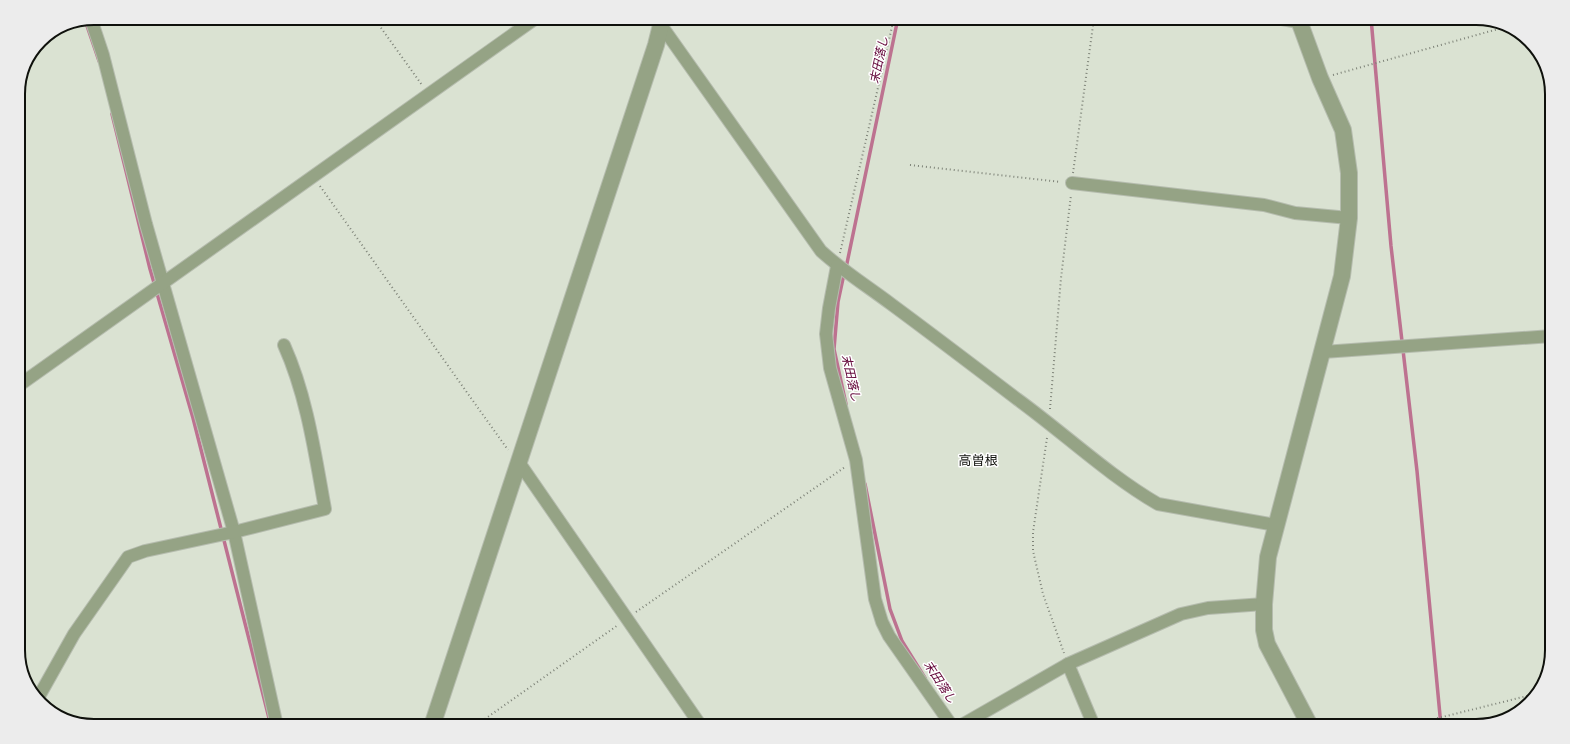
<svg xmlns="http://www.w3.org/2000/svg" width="1570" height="744" font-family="'Noto Sans','Noto Sans JP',sans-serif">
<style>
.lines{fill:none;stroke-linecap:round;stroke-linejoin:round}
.stream{stroke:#bd7290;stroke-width:3.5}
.minor-casing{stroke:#b5bcae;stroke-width:14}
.tertiary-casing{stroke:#b5bcae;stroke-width:18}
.path{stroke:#7e8378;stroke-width:2;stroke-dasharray:1 3;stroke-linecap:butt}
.minor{stroke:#95a385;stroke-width:12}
.tertiary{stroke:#95a385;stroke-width:16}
.labels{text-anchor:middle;stroke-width:3;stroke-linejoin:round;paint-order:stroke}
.water-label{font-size:12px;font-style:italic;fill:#610337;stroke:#fff}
.quarter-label{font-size:13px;fill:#0f110c;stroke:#fff}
.rim{fill:none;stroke:#0f110c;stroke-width:2}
</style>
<rect width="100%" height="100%" fill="#dae2d2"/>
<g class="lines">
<!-- stream -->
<g class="stream">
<polyline points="1371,18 1391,246 1417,471 1441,726"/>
<polyline points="85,20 99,61"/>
<polyline points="112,114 150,269 193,418 271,726"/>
<polyline points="846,268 898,18"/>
<polyline points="844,274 838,302 834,349 846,404"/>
<polyline points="865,484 890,609 902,641 925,678"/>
</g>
<defs>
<g id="minor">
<polyline points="1276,18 1299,22"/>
<polyline points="91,19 103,55 146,224 234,532 277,726"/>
<path d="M661,25l160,226c22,20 46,35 70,53 42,31 84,63 126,95 47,34 91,76 141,105l117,21"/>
<polyline points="1072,183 1264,205 1295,213 1349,218"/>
<polyline points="837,266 829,308 826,334 830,368 856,460 875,599 882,622 889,636 952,726"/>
<polyline points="1323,352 1552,336"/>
<polyline points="18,386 536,18"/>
<polyline points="518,461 701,726"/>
<polyline points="1068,664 1094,726"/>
<path d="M38,698l36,-64 54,-77 17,-6 89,-19 91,-23c-10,-55 -18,-113 -41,-164"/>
<polyline points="960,726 1068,664 1181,614 1208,608 1264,604"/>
</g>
<g id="tertiary">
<polyline points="1298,18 1320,78 1343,130 1349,173 1349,218 1342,276 1268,557 1264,604 1264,630 1267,644 1310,726"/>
<polyline points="432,726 656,45 661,25 660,18"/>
</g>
</defs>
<!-- minor casing -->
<use href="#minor" class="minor-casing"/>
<!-- tertiary casing -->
<use href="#tertiary" class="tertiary-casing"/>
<!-- path -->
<g class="path">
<polyline points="374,18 422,85"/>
<polyline points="1333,75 1509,26"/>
<polyline points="910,165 1061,182"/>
<polyline points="1073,173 1094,18"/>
<polyline points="320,186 508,450"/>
<polyline points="840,253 894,18"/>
<polyline points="1050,409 1061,278 1071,195"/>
<polyline points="1047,438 1033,532 1033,551 1043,594 1064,653"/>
<polyline points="636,612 845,467"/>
<polyline points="475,726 618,625"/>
<polyline points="1406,726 1535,694"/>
</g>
<!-- minor -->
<use href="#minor" class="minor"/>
<!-- tertiary -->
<use href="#tertiary" class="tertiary"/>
</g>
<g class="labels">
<!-- water labels -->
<g class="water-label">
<text transform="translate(879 60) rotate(-78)" y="4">末田落し</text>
<text transform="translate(851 378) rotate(77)" y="4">末田落し</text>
<text transform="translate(940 682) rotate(57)" y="4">末田落し</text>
</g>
<!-- quarter labels -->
<g class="quarter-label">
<text x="978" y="465">高曽根</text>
</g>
</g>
<!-- crop -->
<path d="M0 0H1570V744H0ZM94 25H1476A69 69 0 0 1 1545 94V650A69 69 0 0 1 1476 719H94A69 69 0 0 1 25 650V94A69 69 0 0 1 94 25Z" fill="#ececec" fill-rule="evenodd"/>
<path class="rim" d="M94 25H1476A69 69 0 0 1 1545 94V650A69 69 0 0 1 1476 719H94A69 69 0 0 1 25 650V94A69 69 0 0 1 94 25Z"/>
</svg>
